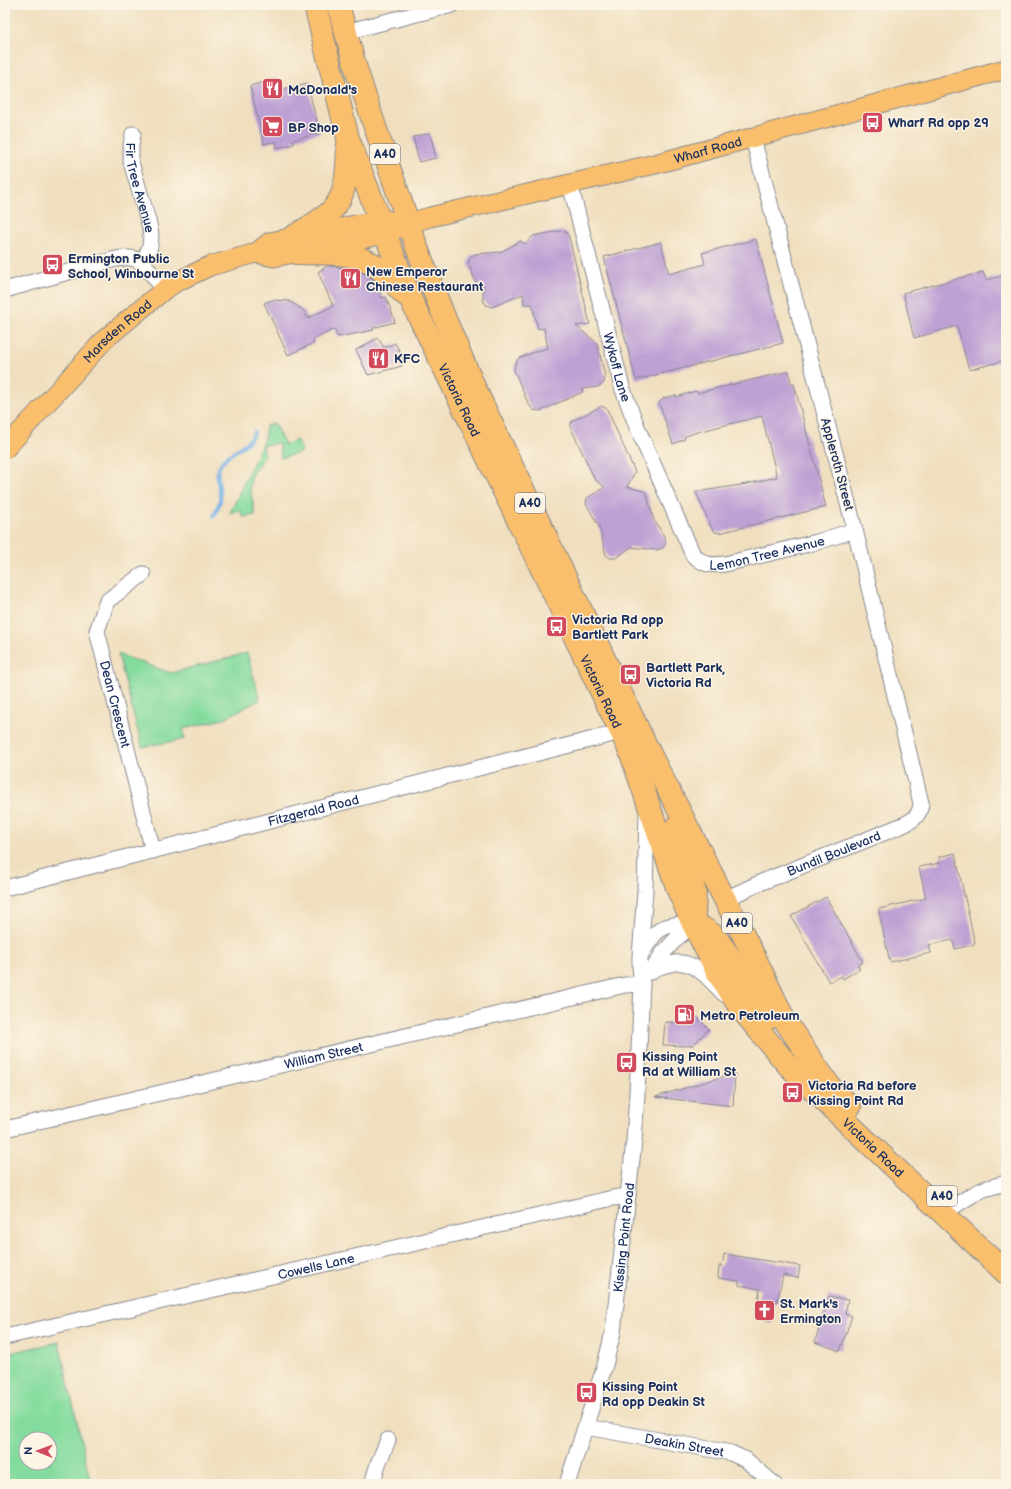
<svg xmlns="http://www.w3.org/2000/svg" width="1011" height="1489" font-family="'Balsamiq Sans',sans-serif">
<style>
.green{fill:#84db9e;stroke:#50857e;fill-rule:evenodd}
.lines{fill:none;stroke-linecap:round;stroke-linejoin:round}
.stream{stroke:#75b1e7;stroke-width:4}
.building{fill:#bda0d4}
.minor-casing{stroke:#86878e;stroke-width:17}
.major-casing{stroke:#86878e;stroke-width:21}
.highway-casing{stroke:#86878e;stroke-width:24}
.minor{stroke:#fff;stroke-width:15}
.major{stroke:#f9bf6d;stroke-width:19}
.highway{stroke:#f9bf6d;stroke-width:22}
.labels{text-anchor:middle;stroke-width:3;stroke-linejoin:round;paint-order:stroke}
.shield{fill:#fcf5e5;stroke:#5e6a86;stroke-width:1}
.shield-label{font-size:12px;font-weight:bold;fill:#1b2f5e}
.poi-label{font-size:13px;font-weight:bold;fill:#1b2f5e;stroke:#fcf5e5;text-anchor:start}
.street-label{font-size:13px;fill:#1b2f5e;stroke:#fcf5e5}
</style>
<rect width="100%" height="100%" fill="#fcf5e5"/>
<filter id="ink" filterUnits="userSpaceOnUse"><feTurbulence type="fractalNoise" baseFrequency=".025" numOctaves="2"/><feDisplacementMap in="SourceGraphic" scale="8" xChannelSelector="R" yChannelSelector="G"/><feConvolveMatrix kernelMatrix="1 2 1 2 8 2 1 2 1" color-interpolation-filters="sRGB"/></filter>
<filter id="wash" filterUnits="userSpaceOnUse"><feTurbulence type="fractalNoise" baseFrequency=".012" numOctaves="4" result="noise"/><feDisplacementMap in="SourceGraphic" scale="16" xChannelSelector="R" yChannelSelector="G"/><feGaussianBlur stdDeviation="0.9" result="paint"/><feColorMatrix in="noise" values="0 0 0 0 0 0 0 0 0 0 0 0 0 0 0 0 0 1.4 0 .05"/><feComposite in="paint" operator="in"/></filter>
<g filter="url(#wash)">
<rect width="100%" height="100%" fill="#f0dfbf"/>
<!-- green -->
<g class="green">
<polygon points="274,423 285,445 297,440 302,452 281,458 279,443 263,446 265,455 252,474 250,487 255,515 243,517 240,510 230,513 264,439 266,426"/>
<polygon points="247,653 260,700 223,719 183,729 185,739 142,747 118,654 171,673"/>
<path d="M59,1342l32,142h-86v-130zM26,1439h24v24h-24z"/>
</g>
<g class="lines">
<!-- stream -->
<path class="stream" d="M214,516c2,-5 5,-10 6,-15 2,-11 -6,-23 -1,-34 6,-15 30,-19 35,-35"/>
</g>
<g id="blocks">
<!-- building -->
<g class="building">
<polygon points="276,79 279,90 307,83 320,133 293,140 294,144 277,148 276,141 264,144 250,86"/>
<polygon points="430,133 436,158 419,162 413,137"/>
<polygon points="560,231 566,232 569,237 590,324 576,326 597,343 605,376 604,383 598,387 582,389 583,392 540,411 533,410 528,403 514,370 515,364 519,358 537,351 548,348 544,328 538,329 532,304 524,304 523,294 492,307 486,305 483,300 483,284 477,285 468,263 470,257 475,254 501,252 520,241 525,244 533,236"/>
<polygon points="756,239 783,343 636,380 604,257 661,242 669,274 705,264 702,253"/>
<polygon points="327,266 348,268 357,270 370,277 379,286 382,298 386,297 391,310 395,322 373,328 374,330 338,337 334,329 313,340 314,343 288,355 264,303 272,300 289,301 297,306 304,311 308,318 333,306 318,272"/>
<polygon points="983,272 986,280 1006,275 1006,360 969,370 957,326 914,338 903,293"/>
<polygon points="378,338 384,348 395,343 403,357 400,359 402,366 368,375 356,350"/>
<polygon points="789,371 791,384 794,384 826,507 719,533 715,532 712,529 696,492 747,484 777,477 762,416 697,432 684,437 685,439 673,444 659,403 664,398 676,395 676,397 696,391 697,393"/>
<polygon points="602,406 607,409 635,472 627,487 644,491 647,495 654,520 664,536 666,543 663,548 656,550 631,547 616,558 610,558 606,555 599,526 586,504 587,498 605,487 595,480 570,426 572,421"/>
<polygon points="955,853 975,944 955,949 953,940 929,945 931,953 890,962 879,913 879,909 926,898 919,867 940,863 939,857"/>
<polygon points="826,897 863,962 857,965 860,969 843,979 841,976 829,982 791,916"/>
<polygon points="692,1012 709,1029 693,1045 685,1046 663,1045 665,1022 683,1023"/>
<polygon points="735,1073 733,1106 655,1097"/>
<polygon points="724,1254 800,1266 798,1278 783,1275 777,1302 774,1302 771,1321 755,1317 760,1289 739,1285 739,1281 718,1278 719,1266 722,1266"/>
<polygon points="829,1296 848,1300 845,1314 852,1316 840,1351 815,1342"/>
</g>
</g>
</g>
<g filter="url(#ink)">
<use href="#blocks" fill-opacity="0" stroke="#86878e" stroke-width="1"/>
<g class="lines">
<defs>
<g id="minor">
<polyline points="345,32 452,5"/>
<path id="s1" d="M133,134l-2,11v17l18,62 2,11 -1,11 -7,19"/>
<path id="s2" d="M570,184l52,203 15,40 56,128c12,10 17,11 32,9l92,-22 38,-12"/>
<path d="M5,290l95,-27c10,-2 25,-8 35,-4 12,5 21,21 29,31"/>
<path id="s3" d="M143,574l-36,27 -10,30 56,220"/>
<path id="s4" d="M5,888l616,-156"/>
<path id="s5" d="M725,899l37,-17 141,-57c11,-5 17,-10 18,-22l-66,-273 -102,-392"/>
<path d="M641,954c18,-28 19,-29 52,-30"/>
<path d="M653,969c7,-2 14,-5 22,-6 20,-3 36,18 49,31"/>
<polyline points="651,972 663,953 677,938 693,924"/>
<path id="s6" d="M5,1129l620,-144 17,-1"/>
<polyline points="953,1207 972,1195 984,1189 1006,1183"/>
<path id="s7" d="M5,1337l608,-139 15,-2"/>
<path id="s8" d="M586,1427l145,26 15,7 28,24"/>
<polyline points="372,1484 378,1464 388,1440"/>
<path id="s9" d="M567,1484l38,-119 8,-33 21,-191 3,-48 5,-109 -2,-18v-10l5,-65 2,-78"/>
</g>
<g id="major">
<path id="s10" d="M256,253l18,4 111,-23 24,-11 21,-6 225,-53 351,-95"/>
<path id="s11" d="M5,449l100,-110 59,-49 12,-8 34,-16 46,-13 14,-11 110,-22 13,1"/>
</g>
<g id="highway">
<path id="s12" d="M315,5l33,133 63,162 210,432 9,19 48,139 15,34 25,49 23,36 47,56 25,25 193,183"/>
<polyline points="338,5 357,72 373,121 417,248 445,319 476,391 650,754 754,956 785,1021 831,1088 850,1106"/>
<path d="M291,238c13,-8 28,-16 39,-26 18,-16 17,-44 18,-67"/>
<path d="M296,253c28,1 61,-3 84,16 9,7 16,17 24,25"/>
<polyline points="676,827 695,892 694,917"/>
<polyline points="694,925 703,928 715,936 772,1017"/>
</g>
</defs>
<!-- minor casing -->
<use href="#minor" class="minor-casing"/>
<!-- major casing -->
<use href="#major" class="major-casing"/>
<!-- highway casing -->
<use href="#highway" class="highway-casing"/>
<!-- minor -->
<use href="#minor" class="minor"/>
<!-- major -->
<use href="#major" class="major"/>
<!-- highway -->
<use href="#highway" class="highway"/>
</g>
</g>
<!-- icons -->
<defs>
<symbol id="restaurant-square" viewBox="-11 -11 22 22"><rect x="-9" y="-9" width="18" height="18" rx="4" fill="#d1495b" stroke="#fcf5e5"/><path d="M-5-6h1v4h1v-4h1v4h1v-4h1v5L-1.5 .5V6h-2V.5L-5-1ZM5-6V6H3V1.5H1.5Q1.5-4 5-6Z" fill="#fff"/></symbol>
<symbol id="bus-square" viewBox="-11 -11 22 22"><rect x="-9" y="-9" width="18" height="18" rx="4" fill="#d1495b" stroke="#fcf5e5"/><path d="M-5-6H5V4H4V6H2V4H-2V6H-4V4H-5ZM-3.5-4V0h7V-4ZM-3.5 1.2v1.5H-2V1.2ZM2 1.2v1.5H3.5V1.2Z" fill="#fff"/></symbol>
<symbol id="supermarket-square" viewBox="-11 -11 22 22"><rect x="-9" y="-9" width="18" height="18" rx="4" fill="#d1495b" stroke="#fcf5e5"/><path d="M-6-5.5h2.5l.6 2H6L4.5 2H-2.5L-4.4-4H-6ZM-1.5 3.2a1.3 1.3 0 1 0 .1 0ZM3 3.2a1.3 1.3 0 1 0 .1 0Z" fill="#fff"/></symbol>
<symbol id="fuel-square" viewBox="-11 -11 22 22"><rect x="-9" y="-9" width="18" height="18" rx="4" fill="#d1495b" stroke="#fcf5e5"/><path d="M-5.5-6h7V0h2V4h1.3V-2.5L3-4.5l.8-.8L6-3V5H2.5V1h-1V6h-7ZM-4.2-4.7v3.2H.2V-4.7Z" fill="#fff"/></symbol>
<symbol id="church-square" viewBox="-11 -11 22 22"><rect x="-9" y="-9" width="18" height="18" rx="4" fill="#d1495b" stroke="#fcf5e5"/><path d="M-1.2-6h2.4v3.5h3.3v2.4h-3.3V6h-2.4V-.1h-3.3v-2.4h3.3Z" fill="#fff"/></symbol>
</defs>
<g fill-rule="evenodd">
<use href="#restaurant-square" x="260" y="76" width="25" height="25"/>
<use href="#bus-square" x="860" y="110" width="25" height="25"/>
<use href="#supermarket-square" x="260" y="114" width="25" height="25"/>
<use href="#bus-square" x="40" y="252" width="25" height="25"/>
<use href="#restaurant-square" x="338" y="266" width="25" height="25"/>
<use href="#restaurant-square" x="366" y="346" width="25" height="25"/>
<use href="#bus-square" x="544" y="614" width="25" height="25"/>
<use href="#bus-square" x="618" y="662" width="25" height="25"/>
<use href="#fuel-square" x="672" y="1002" width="25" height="25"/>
<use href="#bus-square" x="614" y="1050" width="25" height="25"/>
<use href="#bus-square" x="780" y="1080" width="25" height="25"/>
<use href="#church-square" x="752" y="1298" width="25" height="25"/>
<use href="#bus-square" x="574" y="1380" width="25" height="25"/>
</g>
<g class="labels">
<!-- shield labels -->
<g class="shield">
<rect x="370" y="144" width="30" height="20" rx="3"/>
<rect x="515" y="493" width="30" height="20" rx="3"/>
<rect x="722" y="913" width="30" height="20" rx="3"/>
<rect x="927" y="1186" width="30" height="20" rx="3"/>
</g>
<g class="shield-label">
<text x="385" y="158">A40</text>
<text x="530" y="507">A40</text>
<text x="737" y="927">A40</text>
<text x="942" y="1200">A40</text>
</g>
<!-- poi labels -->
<g class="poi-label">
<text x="288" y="94">McDonald's</text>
<text x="888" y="127">Wharf Rd opp 29</text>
<text x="288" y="132">BP Shop</text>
<text x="68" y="263">Ermington Public<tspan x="68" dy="15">School, Winbourne St</tspan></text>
<text x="366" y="276">New Emperor<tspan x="366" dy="15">Chinese Restaurant</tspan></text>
<text x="394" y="363">KFC</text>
<text x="572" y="624">Victoria Rd opp<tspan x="572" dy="15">Bartlett Park</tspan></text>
<text x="646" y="672">Bartlett Park,<tspan x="646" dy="15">Victoria Rd</tspan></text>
<text x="700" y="1020">Metro Petroleum</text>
<text x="642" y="1061">Kissing Point<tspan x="642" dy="15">Rd at William St</tspan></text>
<text x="808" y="1090">Victoria Rd before<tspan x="808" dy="15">Kissing Point Rd</tspan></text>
<text x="780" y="1308">St. Mark's<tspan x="780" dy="15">Ermington</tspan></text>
<text x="602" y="1391">Kissing Point<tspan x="602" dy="15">Rd opp Deakin St</tspan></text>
</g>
<!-- street labels -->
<g class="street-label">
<text dy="5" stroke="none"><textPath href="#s10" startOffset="466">Wharf Road</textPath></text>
<text dy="5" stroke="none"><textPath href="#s1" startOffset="55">Fir Tree Avenue</textPath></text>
<text dy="5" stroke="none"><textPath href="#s11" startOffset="163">Marsden Road</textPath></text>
<text dy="5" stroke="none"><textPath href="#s2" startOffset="189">Wykoff Lane</textPath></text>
<text dy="5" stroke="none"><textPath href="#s12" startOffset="422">Victoria Road</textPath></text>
<text transform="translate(838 464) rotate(75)" y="5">Appleroth Street</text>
<text dy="5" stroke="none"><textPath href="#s2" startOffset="470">Lemon Tree Avenue</textPath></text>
<text dy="5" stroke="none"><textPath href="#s12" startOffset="746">Victoria Road</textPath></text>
<text dy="5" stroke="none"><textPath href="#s3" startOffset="152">Dean Crescent</textPath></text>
<text dy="5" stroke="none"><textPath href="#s4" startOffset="318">Fitzgerald Road</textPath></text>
<text dy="5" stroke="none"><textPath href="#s5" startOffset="118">Bundil Boulevard</textPath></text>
<text dy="5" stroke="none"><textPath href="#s6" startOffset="327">William Street</textPath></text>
<text dy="5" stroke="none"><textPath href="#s12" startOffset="1286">Victoria Road</textPath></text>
<text dy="5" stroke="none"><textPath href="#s9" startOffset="254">Kissing Point Road</textPath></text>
<text dy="5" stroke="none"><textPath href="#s7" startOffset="319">Cowells Lane</textPath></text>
<text dy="5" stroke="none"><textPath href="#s8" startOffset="100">Deakin Street</textPath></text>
</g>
</g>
<!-- margin -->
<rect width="1011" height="1489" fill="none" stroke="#fcf5e5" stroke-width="20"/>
<!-- north arrow -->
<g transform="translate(38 1451) rotate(271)"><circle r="19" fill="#fcf5e5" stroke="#a2a6af"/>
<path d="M0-3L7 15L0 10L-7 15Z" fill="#d1495b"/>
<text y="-6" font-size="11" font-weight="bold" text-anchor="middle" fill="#1b2f5e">N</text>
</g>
</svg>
